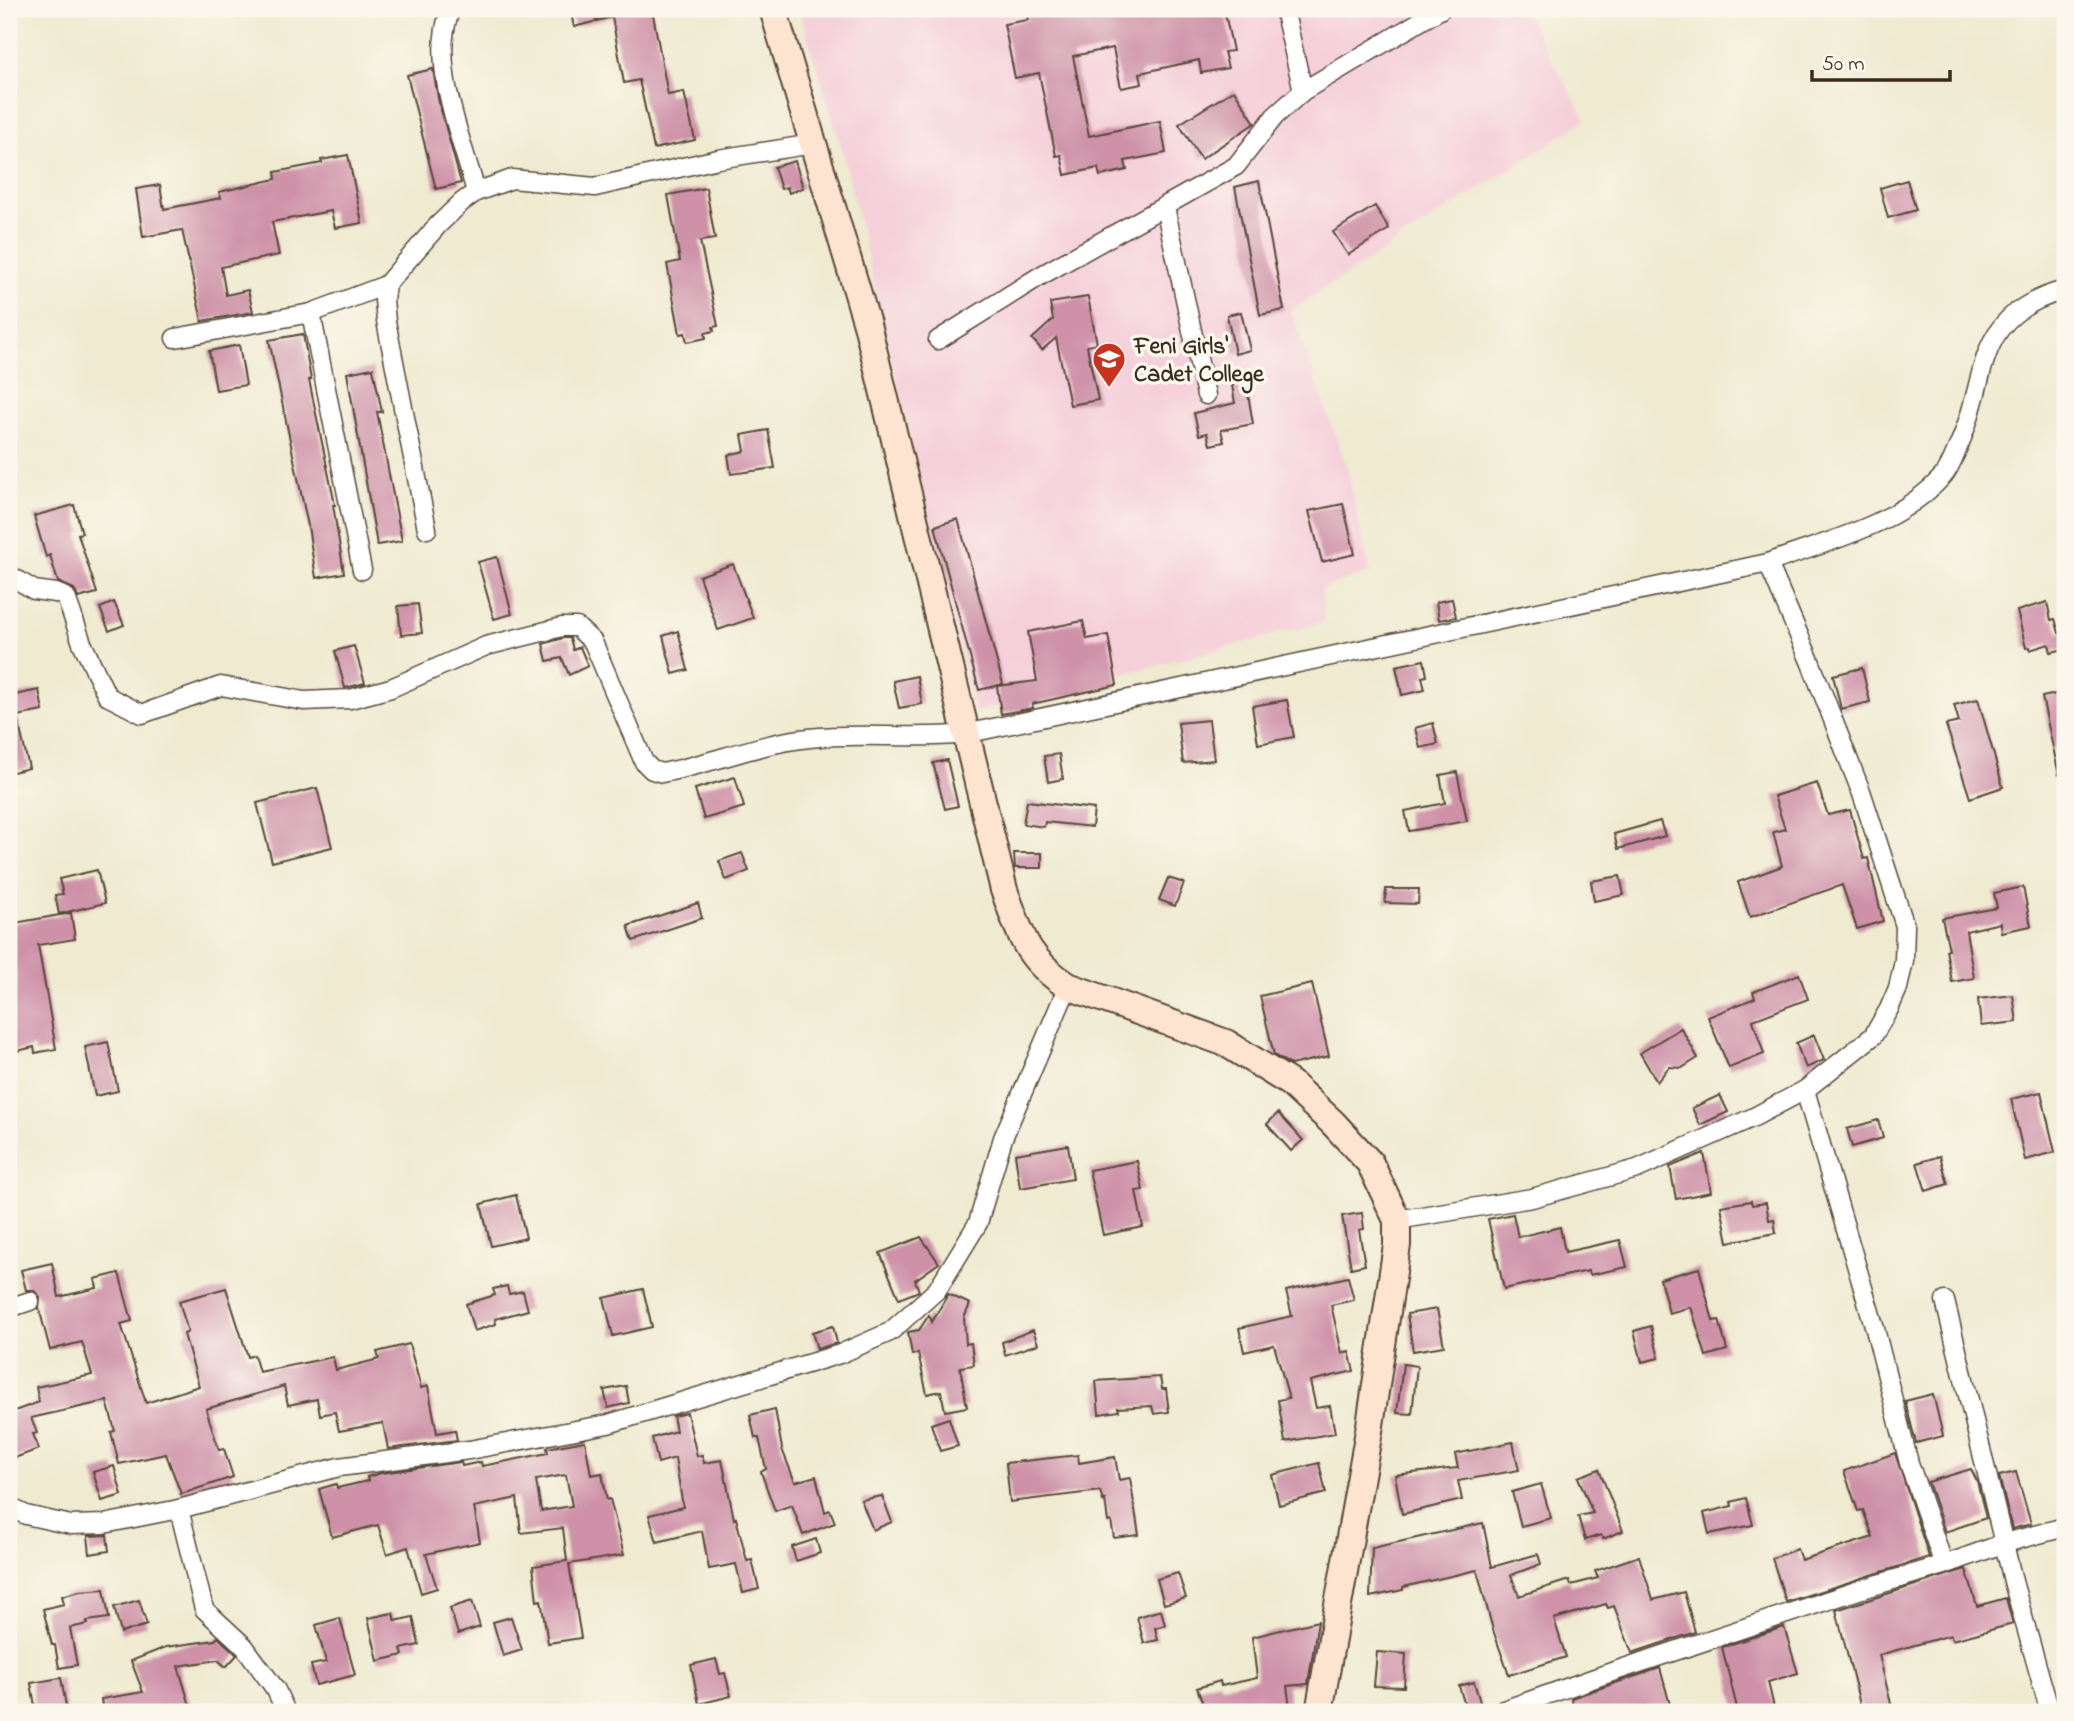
<svg xmlns="http://www.w3.org/2000/svg" width="2074" height="1721" font-family="'Indie Flower',sans-serif">
<style>
.built{fill:#f5cfda}
.building{fill:#ce91a8;fill-rule:evenodd}
.lines{fill:none;stroke-linecap:round;stroke-linejoin:round}
.street-casing{stroke:#564739;stroke-width:21}
.secondary-casing{stroke:#564739;stroke-width:30}
.street{stroke:#fff;stroke-width:18}
.secondary{stroke:#fde4d0;stroke-width:26}
.labels{text-anchor:middle;stroke-width:7;stroke-linejoin:round;paint-order:stroke}
.poi-label{font-size:24px;font-weight:bold;fill:#3b2a1e;stroke:#fbf7ec;text-anchor:start}
</style>
<rect width="100%" height="100%" fill="#fbf7ec"/>
<filter id="ink" filterUnits="userSpaceOnUse"><feTurbulence type="fractalNoise" baseFrequency=".0143" numOctaves="2"/><feDisplacementMap in="SourceGraphic" scale="14" xChannelSelector="R" yChannelSelector="G"/><feConvolveMatrix kernelMatrix="1 2 1 2 8 2 1 2 1" color-interpolation-filters="sRGB"/></filter>
<filter id="wash" filterUnits="userSpaceOnUse"><feTurbulence type="fractalNoise" baseFrequency=".00686" numOctaves="4" result="noise"/><feDisplacementMap in="SourceGraphic" scale="28" xChannelSelector="R" yChannelSelector="G"/><feGaussianBlur stdDeviation="1.57" result="paint"/><feColorMatrix in="noise" values="0 0 0 0 0 0 0 0 0 0 0 0 0 0 0 0 0 1.4 0 .05"/><feComposite in="paint" operator="in"/></filter>
<g filter="url(#wash)">
<rect width="100%" height="100%" fill="#efead0"/>
<!-- built -->
<polygon class="built" points="799,9 1523,9 1586,120 1291,310 1347,468 1370,573 1322,588 1324,622 975,712 842,149"/>
<g id="blocks">
<!-- building -->
<g class="building">
<polygon points="570,9 652,9 668,95 684,92 695,140 654,149 639,80 624,83 612,17 574,27"/>
<polygon points="1026,9 1224,9 1233,51 1224,52 1228,68 1201,73 1199,60 1140,73 1142,84 1121,88 1113,48 1073,56 1089,136 1160,121 1166,153 1125,161 1127,170 1100,176 1098,168 1065,175 1061,155 1056,156 1039,73 1015,78 1004,24 1028,20"/>
<polygon points="433,69 439,103 461,183 436,189 407,75"/>
<polygon points="1234,90 1255,123 1201,159 1179,124"/>
<polygon points="348,155 362,223 335,228 331,211 272,222 279,255 221,267 226,295 248,290 253,312 202,321 182,230 143,237 136,189 160,185 164,209 221,198 219,192 276,179 275,172 322,163 321,160"/>
<polygon points="795,161 803,188 789,193 787,187 781,189 774,167"/>
<polygon points="1907,180 1916,210 1888,218 1880,188"/>
<polygon points="1259,181 1284,310 1260,315 1235,187"/>
<polygon points="706,188 715,239 700,241 718,326 713,327 714,331 705,333 706,338 687,342 685,333 680,334 667,264 680,261 668,195"/>
<polygon points="1375,206 1389,229 1348,255 1333,232"/>
<polygon points="1088,297 1097,344 1087,346 1098,400 1070,405 1056,338 1042,350 1032,339 1053,320 1050,303"/>
<polygon points="1241,312 1250,350 1235,354 1227,315"/>
<polygon points="303,334 311,380 309,380 335,505 333,505 344,573 316,578 308,526 269,340"/>
<polygon points="239,345 246,385 216,390 209,351"/>
<polygon points="373,368 382,412 377,412 402,541 377,545 347,373"/>
<polygon points="1246,382 1253,424 1221,430 1224,442 1210,445 1207,433 1199,435 1194,413 1235,403 1232,385"/>
<polygon points="768,430 775,468 731,474 728,455 745,451 742,435"/>
<polygon points="1343,504 1355,554 1322,562 1309,511"/>
<polygon points="74,505 82,533 78,534 97,593 78,598 74,589 58,582 50,555 46,557 34,516"/>
<polygon points="958,519 1003,684 979,690 935,526"/>
<polygon points="497,557 512,614 494,619 478,562"/>
<polygon points="733,564 753,618 718,630 699,576"/>
<polygon points="1452,599 1456,617 1439,620 1436,602"/>
<polygon points="114,602 124,625 109,631 100,608"/>
<polygon points="2047,602 2051,620 2055,619 2059,633 2065,631 2065,649 2051,652 2049,644 2030,650 2030,647 2026,648 2017,611"/>
<polygon points="418,604 422,633 401,635 398,606"/>
<polygon points="1083,621 1087,639 1108,635 1117,685 1032,704 1033,708 1001,714 997,686 1037,681 1028,632"/>
<polygon points="678,631 688,670 673,674 663,636"/>
<polygon points="563,638 570,638 573,650 580,647 588,666 569,675 562,658 547,661 543,644"/>
<polygon points="354,646 365,683 345,688 335,651"/>
<polygon points="1424,660 1427,676 1422,677 1425,690 1402,695 1396,666"/>
<polygon points="1862,668 1870,702 1841,709 1833,675"/>
<polygon points="917,676 922,704 899,708 893,681"/>
<polygon points="39,690 43,711 17,716 29,768 9,773 9,696"/>
<polygon points="2065,692 2065,775 2059,775 2042,697"/>
<polygon points="1978,699 2003,787 1970,798 1946,725 1959,722 1954,705"/>
<polygon points="1287,700 1294,737 1258,744 1252,706"/>
<polygon points="1209,720 1214,760 1183,763 1178,723"/>
<polygon points="1433,723 1438,744 1420,748 1415,728"/>
<polygon points="1059,754 1063,779 1048,782 1044,756"/>
<polygon points="947,760 958,806 945,809 933,763"/>
<polygon points="1457,772 1467,821 1409,831 1405,811 1445,803 1440,775"/>
<polygon points="735,777 744,807 704,819 695,789"/>
<polygon points="1817,783 1828,815 1850,810 1864,859 1868,858 1883,921 1857,929 1842,885 1750,917 1738,882 1782,866 1773,832 1785,829 1774,796"/>
<polygon points="317,788 332,847 272,862 257,803"/>
<polygon points="1027,801 1094,809 1092,827 1045,822 1044,827 1023,824"/>
<polygon points="1660,821 1665,836 1618,849 1614,834"/>
<polygon points="742,853 749,871 726,880 719,861"/>
<polygon points="1014,853 1042,853 1042,868 1015,868"/>
<polygon points="97,870 105,903 59,914 55,895 63,894 59,879"/>
<polygon points="1620,876 1624,895 1594,901 1591,881"/>
<polygon points="1168,878 1184,883 1175,906 1159,900"/>
<polygon points="2023,887 2031,926 2001,932 2000,923 1966,931 1974,978 1952,982 1946,950 1949,949 1942,918 1997,908 1994,893"/>
<polygon points="1386,889 1419,889 1418,904 1385,903"/>
<polygon points="698,903 702,918 633,941 628,926"/>
<polygon points="71,913 75,939 38,945 56,1049 35,1053 34,1047 9,1053 9,924"/>
<polygon points="1799,974 1808,999 1753,1020 1764,1054 1729,1068 1708,1017 1755,998 1753,992"/>
<polygon points="1312,984 1329,1056 1291,1065 1274,1055 1260,996"/>
<polygon points="2013,995 2017,1022 1981,1026 1978,999"/>
<polygon points="1681,1028 1698,1058 1682,1068 1669,1067 1657,1082 1640,1053"/>
<polygon points="1814,1035 1824,1060 1806,1068 1796,1043"/>
<polygon points="108,1042 118,1091 95,1096 85,1047"/>
<polygon points="2041,1092 2055,1152 2025,1160 2011,1099"/>
<polygon points="1720,1095 1728,1112 1700,1125 1692,1108"/>
<polygon points="1278,1113 1303,1140 1291,1151 1267,1124"/>
<polygon points="1878,1120 1883,1138 1852,1147 1847,1129"/>
<polygon points="1068,1145 1073,1179 1020,1188 1015,1154"/>
<polygon points="1704,1153 1711,1192 1676,1199 1670,1167"/>
<polygon points="1940,1156 1948,1184 1926,1191 1917,1163"/>
<polygon points="1137,1161 1143,1190 1136,1191 1143,1227 1103,1235 1089,1170"/>
<polygon points="516,1195 526,1238 491,1246 481,1204"/>
<polygon points="1751,1201 1752,1205 1766,1203 1769,1220 1774,1219 1776,1233 1728,1242 1721,1206"/>
<polygon points="1362,1213 1364,1229 1359,1230 1365,1265 1351,1268 1342,1216"/>
<polygon points="1513,1214 1518,1237 1560,1227 1565,1252 1620,1240 1627,1267 1589,1275 1588,1271 1504,1289 1488,1219"/>
<polygon points="921,1237 939,1263 915,1280 919,1291 899,1299 880,1253"/>
<polygon points="52,1263 59,1297 97,1288 95,1279 119,1273 132,1321 121,1324 146,1403 199,1386 184,1334 188,1332 179,1301 226,1288 248,1357 254,1355 259,1372 333,1357 336,1370 379,1359 377,1352 409,1344 421,1388 428,1386 437,1433 455,1430 457,1440 388,1449 383,1423 339,1431 335,1412 320,1415 317,1399 288,1405 284,1386 206,1409 219,1450 224,1449 233,1477 181,1494 166,1454 119,1464 111,1432 115,1431 107,1401 31,1418 37,1433 33,1434 39,1449 9,1460 9,1413 39,1402 36,1387 92,1375 82,1342 50,1350 39,1308 40,1297 33,1290 26,1290 21,1270"/>
<polygon points="1699,1268 1713,1321 1719,1320 1727,1350 1706,1356 1691,1307 1669,1313 1660,1279"/>
<polygon points="1348,1277 1354,1300 1331,1305 1342,1353 1349,1351 1354,1371 1310,1381 1316,1408 1330,1406 1335,1433 1285,1442 1278,1400 1289,1398 1274,1345 1244,1352 1239,1328 1292,1316 1286,1291"/>
<polygon points="507,1286 509,1294 523,1291 528,1310 495,1319 496,1324 474,1331 466,1304 495,1295 493,1289"/>
<polygon points="643,1289 652,1327 613,1336 604,1298"/>
<polygon points="948,1294 970,1304 964,1318 966,1344 971,1343 974,1365 960,1367 967,1407 945,1411 941,1391 927,1394 918,1353 912,1355 908,1332 919,1330 929,1315 932,1322"/>
<polygon points="1437,1309 1444,1346 1413,1351 1407,1314"/>
<polygon points="833,1326 837,1343 817,1349 812,1332"/>
<polygon points="1651,1326 1659,1358 1642,1362 1634,1331"/>
<polygon points="1033,1330 1038,1344 1005,1355 1002,1342"/>
<polygon points="1403,1364 1417,1366 1412,1414 1397,1413"/>
<polygon points="1160,1377 1162,1389 1166,1389 1169,1412 1154,1414 1152,1406 1118,1408 1119,1411 1099,1414 1096,1381"/>
<polygon points="626,1386 629,1403 608,1408 604,1390"/>
<polygon points="1933,1394 1943,1436 1916,1443 1905,1401"/>
<polygon points="775,1409 782,1449 795,1482 816,1476 825,1512 830,1510 835,1523 803,1535 792,1505 775,1511 761,1472 766,1469 759,1438 755,1438 750,1415"/>
<polygon points="687,1413 697,1456 702,1455 704,1463 722,1460 734,1519 736,1518 747,1561 752,1560 759,1589 743,1593 736,1564 709,1569 702,1531 657,1542 649,1515 683,1507 675,1458 658,1463 652,1438 676,1431 673,1416"/>
<polygon points="949,1418 958,1446 940,1451 931,1424"/>
<path d="M585,1441l6,34 11,-2 5,27 3,-1 14,56 -55,9 12,74 -33,5 -7,-43 -4,1 -4,-35 34,-5 -4,-33 -42,5 -4,-35 -43,9 6,35 -54,12 11,34 -16,5 -13,-46 -21,7 -9,-29 -46,12 -13,-48 17,-5 1,4 31,-7 -1,-4 14,-4 80,-11 1,4 19,-4 1,4 66,-13 -1,-5zM566,1475l6,31 -31,5 -5,-31z"/>
<polygon points="1513,1442 1519,1470 1458,1481 1462,1500 1402,1514 1395,1475 1458,1468 1455,1454"/>
<polygon points="1895,1453 1929,1557 1786,1602 1772,1558 1797,1549 1801,1560 1873,1537 1863,1510 1858,1511 1844,1471"/>
<polygon points="1078,1455 1079,1463 1115,1457 1119,1480 1130,1478 1139,1535 1114,1538 1111,1521 1108,1522 1105,1500 1103,1501 1100,1491 1010,1502 1006,1463"/>
<polygon points="1319,1463 1326,1493 1279,1505 1272,1475"/>
<polygon points="114,1466 122,1495 102,1501 93,1472"/>
<polygon points="1599,1469 1623,1531 1603,1539 1601,1535 1585,1540 1578,1516 1593,1513 1578,1477"/>
<polygon points="1971,1469 1977,1481 1986,1518 1945,1532 1928,1482"/>
<polygon points="2016,1472 2031,1524 2012,1529 1999,1476"/>
<polygon points="1541,1484 1551,1518 1521,1526 1512,1492"/>
<polygon points="882,1496 892,1522 873,1530 861,1500"/>
<polygon points="1746,1498 1753,1525 1709,1534 1704,1513 1732,1506 1731,1502"/>
<polygon points="1483,1523 1492,1567 1538,1554 1541,1564 1511,1575 1519,1596 1569,1580 1571,1585 1598,1578 1595,1571 1639,1556 1653,1600 1684,1592 1695,1632 1632,1653 1614,1606 1608,1608 1606,1604 1554,1619 1566,1657 1509,1675 1493,1630 1477,1570 1403,1587 1403,1590 1370,1597 1372,1548"/>
<polygon points="107,1535 109,1551 90,1554 88,1536"/>
<polygon points="816,1539 820,1553 796,1561 792,1547"/>
<polygon points="1966,1569 1977,1606 2006,1598 2013,1624 1952,1640 1951,1635 1879,1655 1893,1712 1862,1712 1836,1610"/>
<polygon points="1178,1573 1186,1598 1164,1604 1157,1579"/>
<polygon points="104,1589 109,1618 87,1621 88,1624 70,1628 77,1665 59,1668 55,1645 52,1645 43,1609 64,1604 62,1596 79,1591"/>
<polygon points="139,1600 147,1625 121,1633 114,1607"/>
<polygon points="472,1601 480,1627 458,1634 450,1608"/>
<polygon points="1161,1610 1165,1625 1155,1628 1158,1640 1144,1643 1137,1617"/>
<polygon points="393,1613 395,1621 413,1617 419,1645 401,1649 403,1655 378,1661 368,1618"/>
<polygon points="511,1617 522,1650 503,1656 493,1622"/>
<polygon points="340,1618 355,1675 316,1685 311,1665 326,1662 316,1625"/>
<polygon points="1318,1621 1308,1684 1287,1686 1290,1708 1259,1712 1206,1712 1197,1688 1220,1681 1221,1686 1257,1678 1252,1637"/>
<polygon points="1784,1627 1798,1673 1768,1682 1775,1712 1738,1712 1722,1647"/>
<polygon points="218,1637 237,1655 226,1667 218,1660 178,1666 191,1709 182,1712 103,1712 101,1699 143,1692 131,1661 166,1647 215,1640"/>
<polygon points="1377,1652 1406,1654 1404,1687 1374,1686"/>
<polygon points="716,1659 720,1674 725,1673 731,1696 699,1704 691,1665"/>
<polygon points="1660,1668 1672,1712 1647,1712 1645,1706 1624,1712 1575,1712 1571,1698"/>
<polygon points="61,1678 67,1712 36,1712 31,1683"/>
<polygon points="1474,1682 1483,1712 1467,1712 1459,1686"/>
</g>
</g>
</g>
<g filter="url(#ink)">
<use href="#blocks" fill-opacity="0" stroke="#564739" stroke-width="2"/>
<g class="lines">
<defs>
<g id="street">
<path d="M451,9c-23,51 11,130 25,183"/>
<polyline points="1284,9 1303,91"/>
<polyline points="1165,207 1206,395"/>
<polyline points="311,313 362,570"/>
<polyline points="175,338 311,313 386,285"/>
<polyline points="938,340 1040,276 1236,166 1275,116 1303,91 1441,9"/>
<polyline points="427,529 386,321 384,300 386,285 438,225 462,202 476,192 512,179 595,187 718,159 813,144"/>
<path d="M9,575l25,15 22,3 10,4 16,46 25,53 35,18 79,-28 83,15 46,-2 41,-11 95,-42 76,-19h15l16,15 51,120 8,8 10,3c49,-9 97,-30 147,-35 52,-6 104,2 156,-4l803,-171c59,-22 131,-38 175,-87 7,-8 11,-20 15,-29 33,-71 11,-131 107,-157"/>
<polyline points="1805,1090 1875,1329 1909,1463 1944,1565"/>
<polyline points="1397,1220 1532,1198 1637,1169 1754,1117 1805,1090 1873,1036 1889,1009 1898,988 1904,961 1905,926 1862,794 1810,661 1768,563"/>
<polyline points="1945,1301 2014,1585 2050,1712"/>
<polyline points="9,1308 30,1301"/>
<polyline points="9,1507 26,1515 71,1525 104,1524 179,1509 339,1467 469,1450 608,1424 840,1354 890,1332 937,1290 978,1223 1003,1138 1068,986"/>
<polyline points="179,1509 204,1609 244,1646 276,1690 286,1712"/>
<polyline points="1498,1712 1609,1673 1862,1589 1944,1565 2005,1543 2065,1527"/>
</g>
<path id="secondary" d="M773,9l94,315 137,566c17,45 21,68 64,96l158,57 64,40 43,40 37,40 27,57v25l-27,180 -51,287"/>
</defs>
<!-- street casing -->
<use href="#street" class="street-casing"/>
<!-- secondary casing -->
<use href="#secondary" class="secondary-casing"/>
<!-- street -->
<use href="#street" class="street"/>
<!-- secondary -->
<use href="#secondary" class="secondary"/>
</g>
</g>
<!-- icons -->
<defs>
<symbol id="university-pin" viewBox="-11 -11 22 30"><path d="M0 17L-7.5 6A9.5 9.5 0 1 1 7.5 6Z" fill="#c8321e" stroke="#fbf7ec"/><path d="M0-5L7-2L0 1L-7-2ZM-4 1L0 2.5L4 1V4Q0 6-4 4Z" fill="#fff"/></symbol>
</defs>
<g fill-rule="evenodd">
<use href="#university-pin" x="1090" y="340" width="38" height="52"/>
</g>
<g class="labels">
<!-- poi labels -->
<g class="poi-label">
<text x="1134" y="353">Feni Girls'<tspan x="1134" dy="28">Cadet College</tspan></text>
</g>
</g>
<!-- margin -->
<rect width="2074" height="1721" fill="none" stroke="#fbf7ec" stroke-width="35"/>
<!-- scale -->
<path d="M1812 70v10h138v-10" fill="none" stroke="#3b2a1e" stroke-width="3.5"/>
<text x="1822" y="70" font-size="21" fill="#3b2a1e" stroke="#fbf7ec" stroke-width="5" paint-order="stroke">50 m</text>
</svg>
